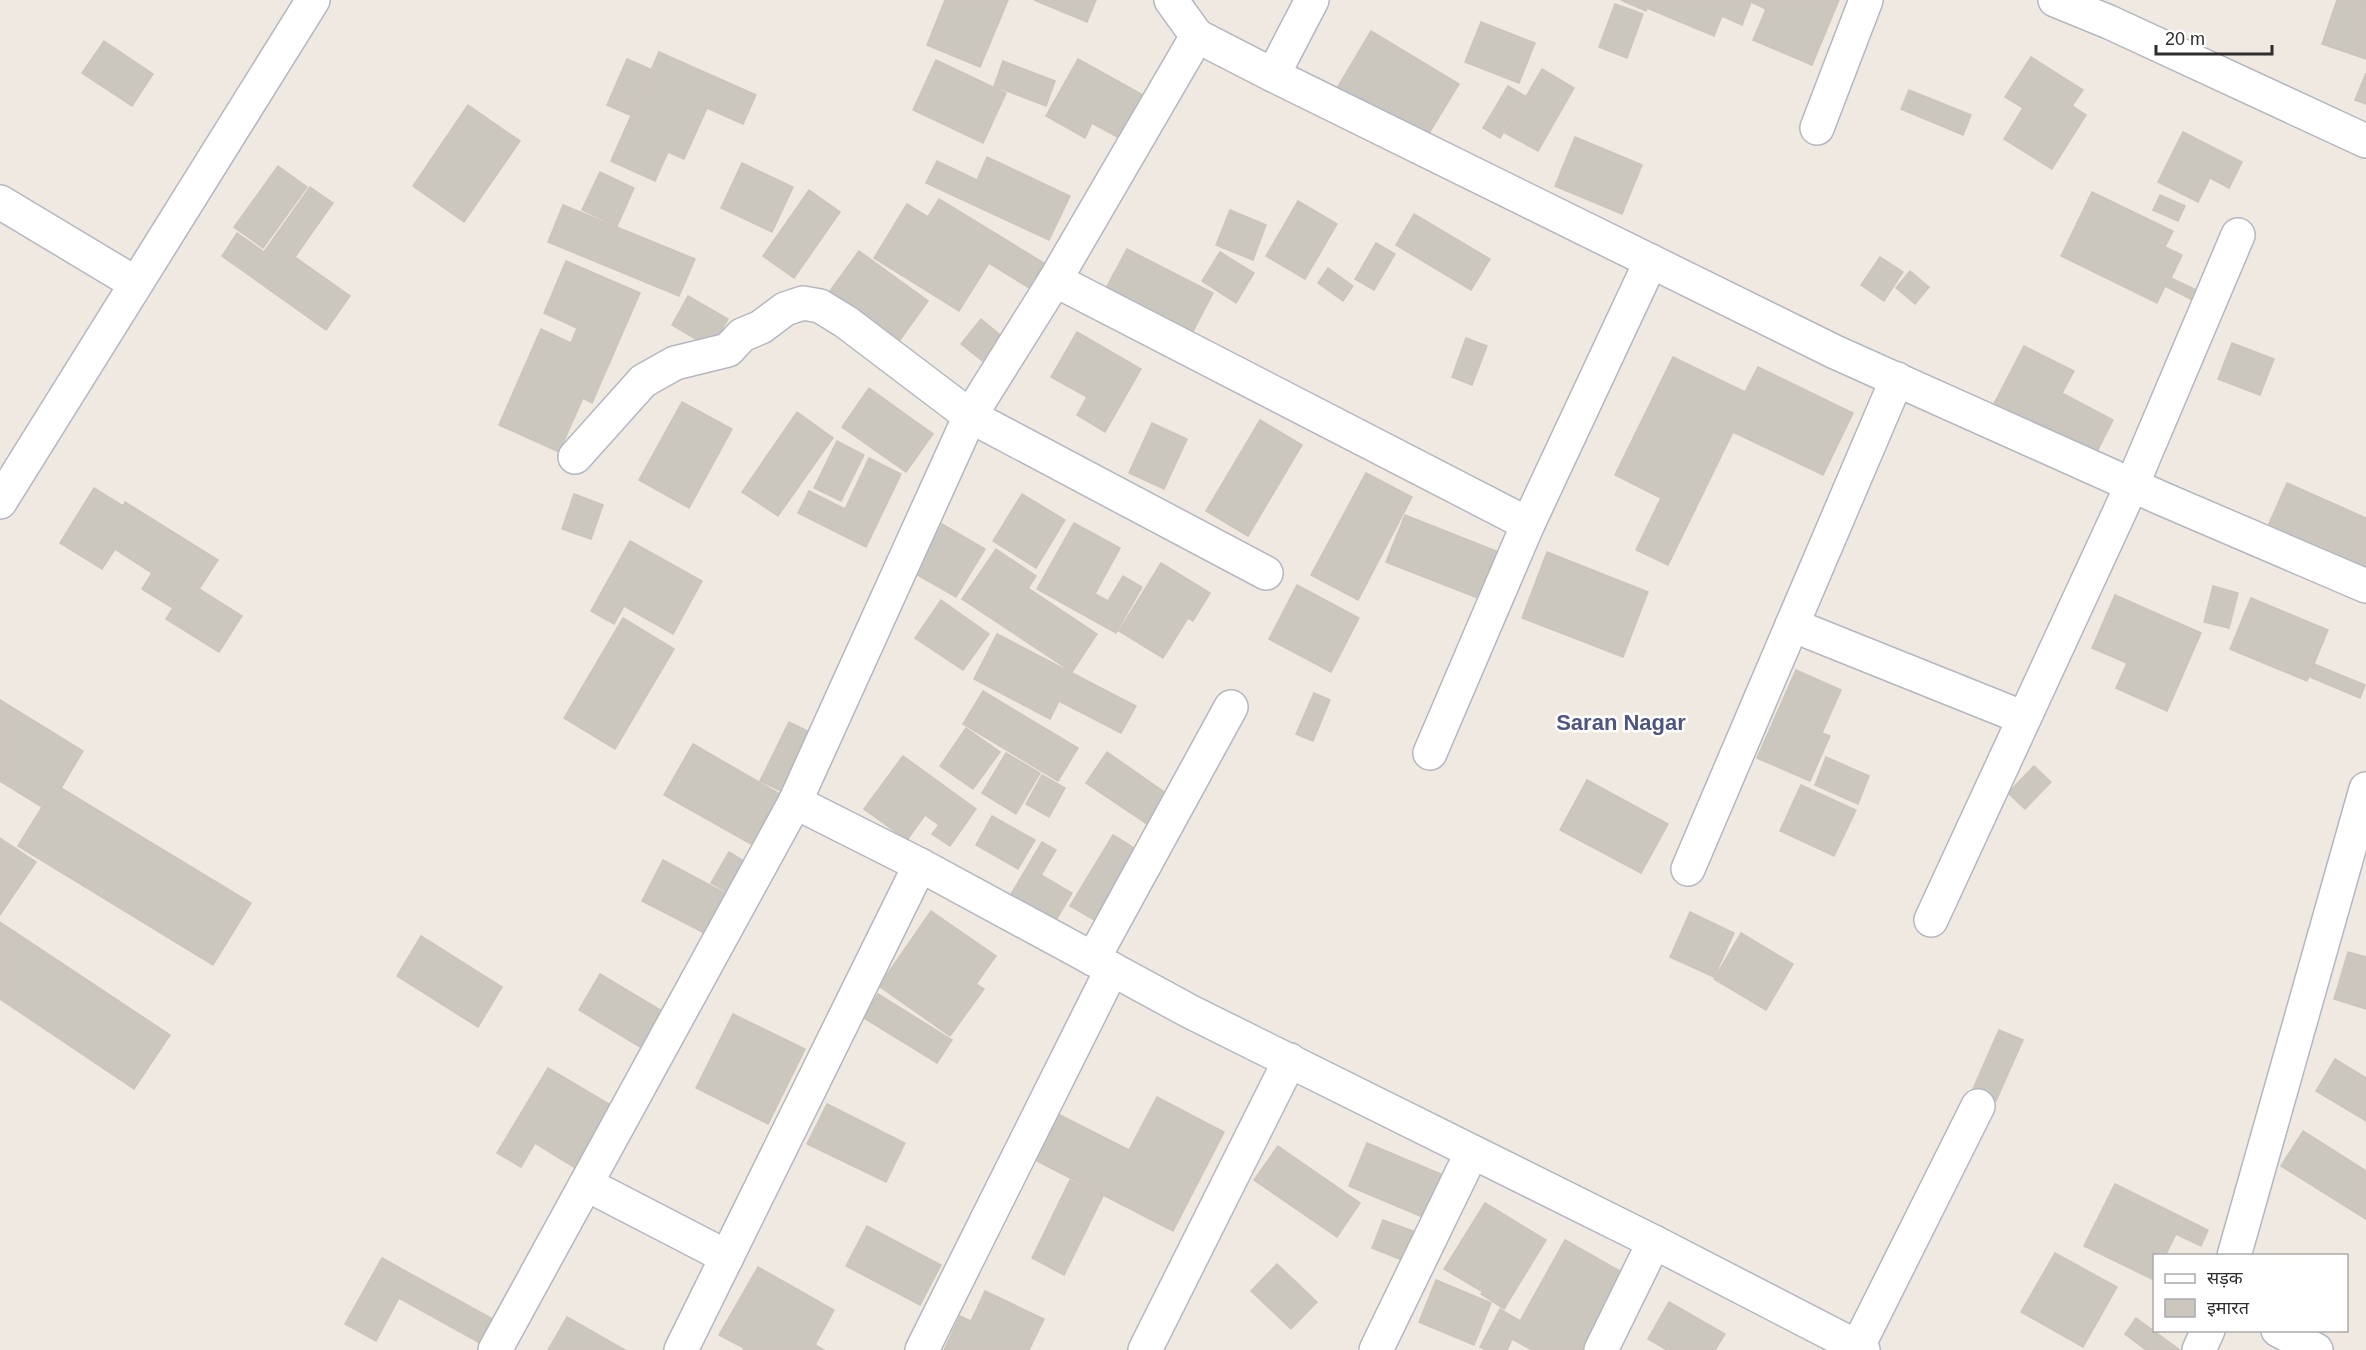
<svg xmlns="http://www.w3.org/2000/svg" width="2366" height="1350" font-family="Arial,'Noto Sans Devanagari',sans-serif">
<style>
.building{fill:#cbc7bf;stroke:#cbc5ba;stroke-width:1.5}
.lines{fill:none;stroke-linecap:round;stroke-linejoin:round}
.minor-casing{stroke:#b4b7c1;stroke-width:36}
.minor{stroke:#fff;stroke-width:33}
.labels{text-anchor:middle;stroke-width:5;stroke-linejoin:round;paint-order:stroke}
.district-label{font-size:22px;font-weight:bold;fill:#4d5680;stroke:#fff}
</style>
<rect width="100%" height="100%" fill="#efe9e1"/>
<!-- building -->
<g class="building">
<polygon points="945,0 1008,0 980,67 927,45"/>
<polygon points="1034,0 1096,0 1087,22"/>
<polygon points="1621,0 1839,0 1812,65 1753,40 1766,9 1751,2 1742,25 1722,16 1714,36 1647,8 1646,11"/>
<polygon points="2337,0 2366,0 2366,59 2322,44"/>
<polygon points="1615,4 1643,14 1627,58 1599,47"/>
<polygon points="1481,22 1535,43 1519,83 1465,62"/>
<polygon points="1371,31 1459,84 1417,153 1330,100"/>
<polygon points="104,41 153,74 132,106 82,73"/>
<polygon points="659,52 756,95 743,124 707,108 684,159 668,152 655,181 611,161"/>
<polygon points="2031,57 2083,90 2072,106 2086,115 2052,169 2004,139 2023,108 2005,97"/>
<polygon points="627,59 650,69 630,115 607,105"/>
<polygon points="1078,59 1143,95 1119,138 1092,123 1085,138 1046,116"/>
<polygon points="936,60 1006,93 983,143 913,110"/>
<polygon points="1003,61 1055,81 1046,106 994,86"/>
<polygon points="1542,69 1574,88 1538,151 1505,133"/>
<polygon points="2366,73 2366,104 2355,100"/>
<polygon points="1508,86 1525,96 1500,138 1483,128"/>
<polygon points="1909,90 1971,115 1963,135 1901,109"/>
<polygon points="468,105 520,141 464,222 413,186"/>
<polygon points="2183,132 2242,162 2229,188 2210,178 2198,202 2158,182"/>
<polygon points="1575,137 1642,165 1622,214 1555,186"/>
<polygon points="987,157 1070,196 1049,240 926,183 937,161 977,180"/>
<polygon points="742,163 793,187 772,232 721,208"/>
<polygon points="278,166 307,187 263,248 234,227"/>
<polygon points="600,172 634,188 617,226 582,210"/>
<polygon points="310,187 333,203 295,257 350,296 326,330 222,256 237,233 264,252"/>
<polygon points="809,190 840,212 794,278 763,256"/>
<polygon points="2092,192 2173,231 2165,247 2182,255 2171,278 2209,296 2204,306 2165,286 2157,303 2061,256"/>
<polygon points="2160,195 2185,206 2178,221 2153,210"/>
<polygon points="939,199 1052,268 1037,293 989,263 959,311 874,258 907,204 928,217"/>
<polygon points="1298,201 1337,224 1305,279 1266,256"/>
<polygon points="563,205 695,259 679,296 548,242"/>
<polygon points="1230,210 1266,225 1253,260 1216,245"/>
<polygon points="1414,214 1490,259 1471,290 1396,245"/>
<polygon points="1376,243 1395,254 1374,290 1355,279"/>
<polygon points="1127,249 1213,293 1190,337 1104,292"/>
<polygon points="859,251 928,301 893,350 824,299"/>
<polygon points="1220,252 1254,273 1236,303 1202,281"/>
<polygon points="1880,257 1903,272 1884,301 1861,285"/>
<polygon points="566,261 640,293 592,403 583,398 559,452 499,425 541,329 571,343 577,328 544,313"/>
<polygon points="1328,268 1353,286 1343,301 1318,283"/>
<polygon points="1910,271 1929,287 1915,304 1896,288"/>
<polygon points="688,296 728,319 711,348 672,325"/>
<polygon points="981,319 1010,343 990,367 961,344"/>
<polygon points="1077,332 1141,369 1105,432 1077,415 1087,397 1051,377"/>
<polygon points="1466,338 1487,346 1472,385 1452,377"/>
<polygon points="2232,343 2274,359 2260,395 2218,379"/>
<polygon points="2024,346 2074,371 2062,393 2113,420 2084,477 1983,425"/>
<polygon points="1673,357 1745,392 1758,367 1853,413 1823,475 1733,432 1668,565 1636,550 1661,498 1615,475"/>
<polygon points="869,388 933,434 906,472 842,427"/>
<polygon points="682,402 732,429 689,508 639,480"/>
<polygon points="797,412 833,438 778,516 742,492"/>
<polygon points="1260,420 1302,445 1248,536 1206,511"/>
<polygon points="1152,423 1187,439 1164,489 1129,473"/>
<polygon points="837,441 864,455 841,501 814,488"/>
<polygon points="869,458 901,474 866,547 798,513 809,491 845,509"/>
<polygon points="1366,473 1412,497 1358,600 1311,575"/>
<polygon points="2287,483 2366,518 2366,586 2257,551"/>
<polygon points="94,488 123,506 125,502 218,560 199,589 242,616 219,652 166,619 173,608 142,589 152,573 115,549 102,569 60,543"/>
<polygon points="574,494 603,505 591,539 562,529"/>
<polygon points="1022,494 1065,520 1036,568 993,541"/>
<polygon points="1405,515 1506,555 1488,602 1386,562"/>
<polygon points="1074,523 1120,548 1095,594 1108,601 1123,576 1142,587 1116,633 1037,589"/>
<polygon points="942,524 985,549 956,597 914,573"/>
<polygon points="630,541 702,581 673,634 624,606 614,624 591,611"/>
<polygon points="996,549 1036,576 1028,588 1097,634 1072,672 962,599"/>
<polygon points="1547,552 1648,592 1623,657 1522,618"/>
<polygon points="1161,563 1210,593 1193,621 1188,618 1163,658 1119,631"/>
<polygon points="1297,585 1359,618 1331,672 1269,639"/>
<polygon points="2213,586 2238,593 2229,628 2204,622"/>
<polygon points="2115,595 2201,633 2167,711 2116,688 2127,663 2092,648"/>
<polygon points="2251,598 2328,630 2307,681 2230,649"/>
<polygon points="941,600 989,634 963,670 915,638"/>
<polygon points="623,618 674,649 615,749 564,718"/>
<polygon points="997,634 1136,706 1121,733 1059,701 1050,719 974,679"/>
<polygon points="2314,664 2365,685 2360,698 2310,677"/>
<polygon points="1796,670 1841,690 1822,733 1830,736 1810,781 1757,758"/>
<polygon points="983,691 1078,748 1058,781 963,724"/>
<polygon points="1314,693 1330,700 1313,741 1296,734"/>
<polygon points="0,700 83,751 61,788 251,903 213,965 18,846 42,807 0,781"/>
<polygon points="789,722 814,734 785,793 760,781"/>
<polygon points="966,728 1000,752 973,789 940,766"/>
<polygon points="693,744 785,797 758,848 664,795"/>
<polygon points="1107,752 1170,796 1150,826 1086,783"/>
<polygon points="1006,753 1040,773 1016,814 982,793"/>
<polygon points="903,756 976,809 950,846 932,834 939,825 925,815 907,840 864,809"/>
<polygon points="1826,757 1869,776 1858,804 1815,785"/>
<polygon points="2034,766 2051,782 2025,809 2008,793"/>
<polygon points="1042,775 1065,788 1049,817 1026,804"/>
<polygon points="1587,780 1668,824 1641,873 1560,830"/>
<polygon points="1801,785 1856,810 1834,856 1780,831"/>
<polygon points="992,816 1035,840 1018,869 976,845"/>
<polygon points="1113,835 1139,851 1096,921 1070,906"/>
<polygon points="0,838 36,862 0,915"/>
<polygon points="1042,842 1056,850 1041,875 1072,893 1049,932 1004,906"/>
<polygon points="729,852 755,868 737,898 711,883"/>
<polygon points="663,860 734,898 714,938 642,901"/>
<polygon points="931,911 996,956 976,984 984,989 950,1036 879,986"/>
<polygon points="1690,912 1734,933 1714,977 1670,957"/>
<polygon points="0,922 170,1035 134,1089 0,999"/>
<polygon points="1741,933 1793,964 1766,1010 1714,979"/>
<polygon points="421,936 502,987 478,1027 397,976"/>
<polygon points="2348,952 2366,957 2366,1009 2334,999"/>
<polygon points="600,974 662,1011 640,1047 579,1010"/>
<polygon points="878,994 952,1040 937,1063 864,1018"/>
<polygon points="733,1014 805,1049 768,1124 696,1088"/>
<polygon points="1999,1030 2023,1040 1996,1101 1972,1091"/>
<polygon points="2335,1059 2366,1078 2366,1121 2316,1091"/>
<polygon points="548,1068 614,1107 577,1169 535,1143 521,1167 497,1153"/>
<polygon points="1157,1097 1224,1132 1173,1231 1033,1159 1056,1113 1129,1150"/>
<polygon points="827,1104 905,1143 886,1182 807,1144"/>
<polygon points="2303,1131 2366,1171 2366,1219 2281,1166"/>
<polygon points="1367,1143 1443,1175 1425,1218 1349,1186"/>
<polygon points="1278,1146 1360,1203 1337,1237 1254,1180"/>
<polygon points="1070,1180 1103,1196 1064,1275 1032,1258"/>
<polygon points="2115,1184 2208,1230 2201,1246 2176,1234 2165,1256 2154,1256 2154,1280 2084,1246"/>
<polygon points="1485,1203 1546,1240 1504,1309 1481,1294 1483,1292 1444,1269"/>
<polygon points="1383,1220 1413,1231 1402,1260 1372,1248"/>
<polygon points="867,1226 941,1265 920,1305 846,1266"/>
<polygon points="1565,1240 1627,1275 1585,1350 1532,1350 1512,1339 1507,1350 1486,1350 1480,1347 1500,1309 1520,1321"/>
<polygon points="2055,1253 2117,1287 2083,1347 2021,1312"/>
<polygon points="382,1258 500,1323 487,1347 399,1298 376,1341 345,1324"/>
<polygon points="1277,1264 1317,1302 1291,1329 1251,1291"/>
<polygon points="758,1267 834,1310 815,1345 824,1350 743,1350 744,1348 719,1335"/>
<polygon points="1436,1280 1491,1303 1474,1345 1419,1322"/>
<polygon points="985,1291 1044,1319 1029,1350 944,1350 960,1316 971,1321"/>
<polygon points="1669,1302 1725,1334 1715,1350 1667,1350 1648,1339"/>
<polygon points="567,1317 625,1350 548,1350"/>
<polygon points="2136,1318 2180,1350 2146,1350 2125,1334"/>
</g>
<g class="lines">
<defs>
<g id="minor">
<polyline points="1171,0 1197,36"/>
<polyline points="1312,0 1273,75 1197,36 1055,280 970,416 795,802 920,865 1191,1012 1654,1242 1863,1350"/>
<polyline points="2055,0 2109,22 2366,141"/>
<polyline points="1273,75 1835,352 2163,499 2366,586"/>
<polyline points="1817,128 1866,0"/>
<polyline points="0,202 135,283"/>
<polyline points="1055,280 1528,524"/>
<polyline points="575,457 643,381 675,363 728,350 742,335 761,327 785,309 803,303 820,306 846,322 970,416 1266,573"/>
<polyline points="0,502 313,0"/>
<polyline points="1792,625 2024,718"/>
<polyline points="1430,753 1528,524 1651,261"/>
<polyline points="1688,869 1897,379"/>
<polyline points="1931,920 2132,485 2238,235"/>
<polyline points="1093,959 1231,707"/>
<polyline points="586,1184 727,1257"/>
<polyline points="2234,1256 2366,789"/>
<polyline points="2278,1330 2316,1350"/>
<polyline points="495,1350 795,802"/>
<polyline points="681,1350 920,865"/>
<polyline points="922,1350 1112,969"/>
<polyline points="1145,1350 1290,1060"/>
<polyline points="1376,1350 1472,1152"/>
<polyline points="1601,1350 1654,1242"/>
<polyline points="1856,1350 1978,1106"/>
<polyline points="2199,1350 2208,1330"/>
</g>
</defs>
<!-- minor casing -->
<use href="#minor" class="minor-casing"/>
<!-- minor -->
<use href="#minor" class="minor"/>
</g>
<g class="labels">
<!-- district labels -->
<g class="district-label">
<text x="1621" y="730">Saran Nagar</text>
</g>
</g>
<!-- legend -->
<rect x="2153" y="1254" width="195" height="78" fill="#ffffff" stroke="#ababab" stroke-width="1.5"/>
<rect x="2165" y="1274" width="30" height="9" fill="#ffffff" stroke="#ababab" stroke-width="1.5"/>
<text x="2207" y="1284" font-size="18" fill="#2e2e2e">सड़क</text>
<rect x="2165" y="1299" width="30" height="18" fill="#cbc7bf" stroke="#ababab" stroke-width="1.5"/>
<text x="2207" y="1314" font-size="18" fill="#2e2e2e">इमारत</text>
<!-- scale -->
<path d="M2156 45v9h116v-9" fill="none" stroke="#2e2e2e" stroke-width="3"/>
<text x="2165" y="45" font-size="18" fill="#2e2e2e" stroke="#ffffff" stroke-width="4.5" paint-order="stroke">20 m</text>
</svg>
